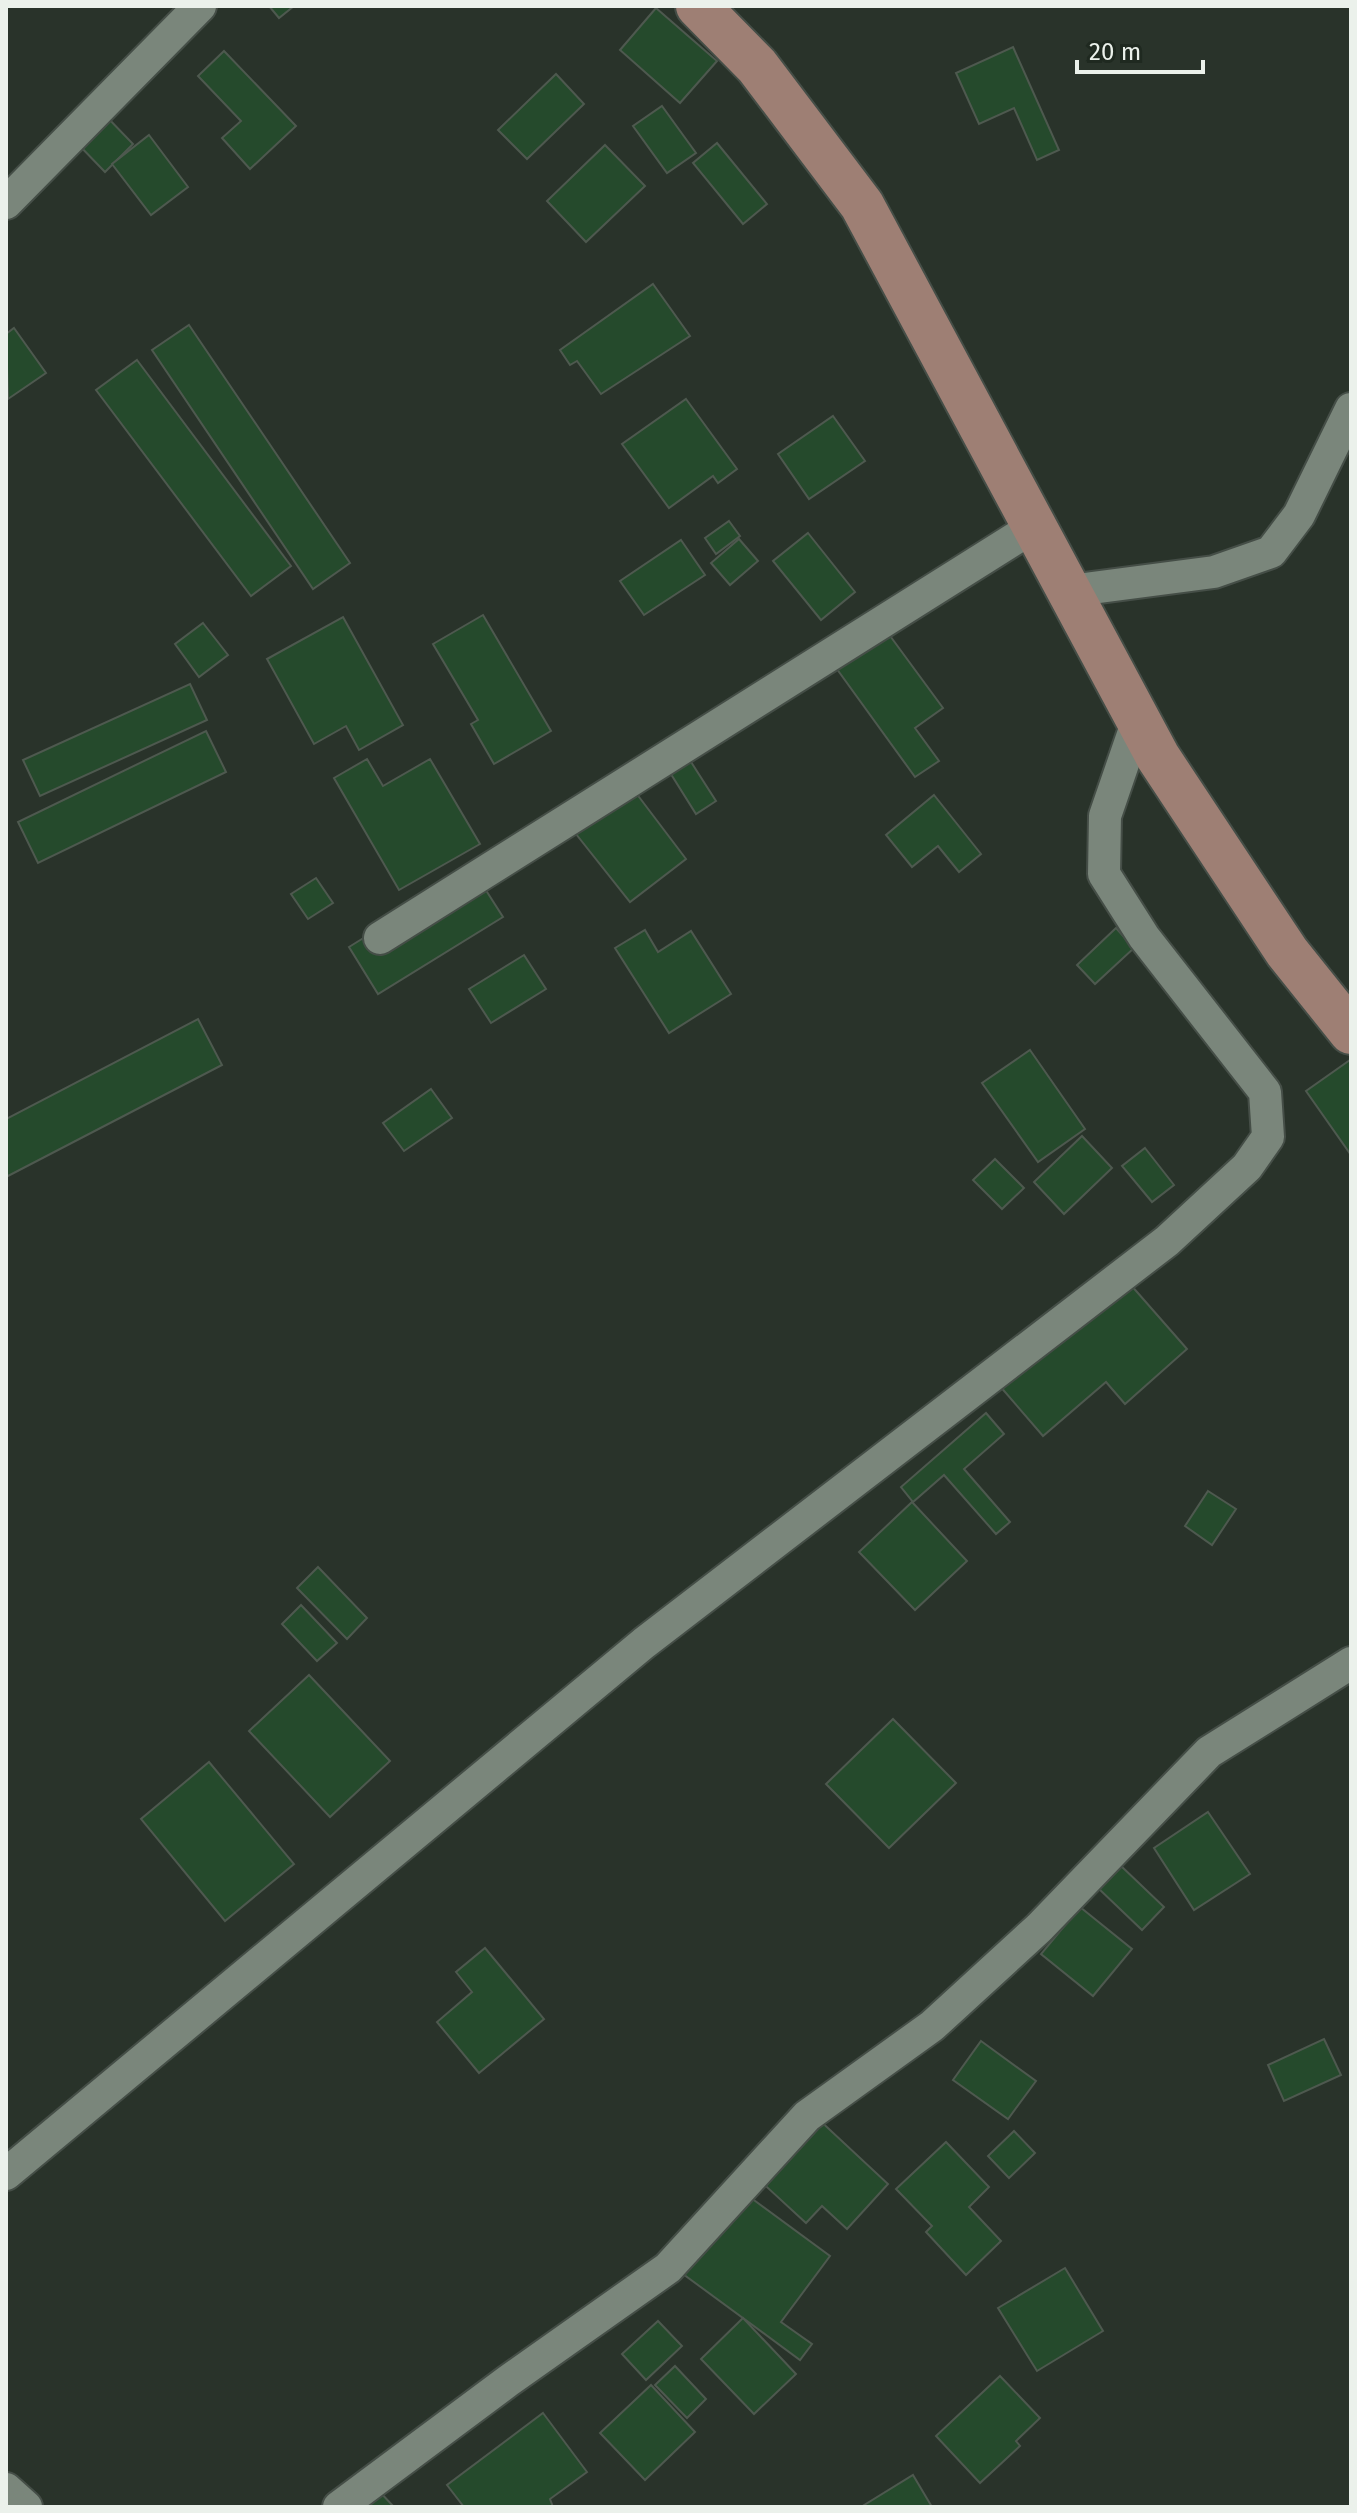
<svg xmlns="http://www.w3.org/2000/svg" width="1357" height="2513" font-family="'Fira Sans',sans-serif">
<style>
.building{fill:#254a2c;stroke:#4e594f;stroke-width:2}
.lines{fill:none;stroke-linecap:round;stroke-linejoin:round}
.street-casing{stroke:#454e47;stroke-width:36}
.secondary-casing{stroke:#454e47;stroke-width:48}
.street{stroke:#7a867b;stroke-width:32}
.secondary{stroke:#9e7f74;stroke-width:44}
</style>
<rect width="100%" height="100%" fill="#29332a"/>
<!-- building -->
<g class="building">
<polygon points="269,6 294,6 279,18"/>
<polygon points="656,8 717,61 680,103 620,50"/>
<polygon points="1013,47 1059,150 1037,160 1014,108 979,124 956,73"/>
<polygon points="224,51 296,126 250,169 222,138 241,121 198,76"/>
<polygon points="556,74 584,104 527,159 498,130"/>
<polygon points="662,106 696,153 667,173 633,126"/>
<polygon points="104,114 133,144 105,172 75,141"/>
<polygon points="149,135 188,187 151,215 112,164"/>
<polygon points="717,143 767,204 743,224 693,163"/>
<polygon points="605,145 645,186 586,242 547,201"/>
<polygon points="653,284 690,336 601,394 577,361 570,365 560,350"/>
<polygon points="189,325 350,563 313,589 152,350"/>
<polygon points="14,328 46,373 8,399 6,334"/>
<polygon points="137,360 291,566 251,596 96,390"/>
<polygon points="686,399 737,469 718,483 713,476 669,508 622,444"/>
<polygon points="833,416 865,461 809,499 778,454"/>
<polygon points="729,521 740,536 716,554 705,538"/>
<polygon points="808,533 855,592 821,620 773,561"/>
<polygon points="739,539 758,561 730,585 711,563"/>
<polygon points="681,540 705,575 644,615 620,581"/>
<polygon points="483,615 551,731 494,764 471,724 478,720 433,644"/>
<polygon points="343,617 403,725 359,750 346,726 314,744 267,659"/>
<polygon points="203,623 228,655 199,677 175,644"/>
<polygon points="885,629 943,708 915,728 939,761 915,777 834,665"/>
<polygon points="190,684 207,720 40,796 23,760"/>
<polygon points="206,731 226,772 38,863 18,822"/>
<polygon points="684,751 716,801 696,814 664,763"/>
<polygon points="367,759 383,786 430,759 480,844 399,890 334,778"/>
<polygon points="633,789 686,859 630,902 576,834"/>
<polygon points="934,795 981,854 959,872 938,846 912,867 886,835"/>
<polygon points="473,870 503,917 378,994 349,947"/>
<polygon points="316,878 333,903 308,919 291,894"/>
<polygon points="1116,928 1134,948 1095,984 1077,965"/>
<polygon points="645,930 658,952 691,931 731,994 669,1033 615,948"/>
<polygon points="524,955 546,989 491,1023 469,989"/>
<polygon points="198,1019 222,1065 6,1177 6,1119"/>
<polygon points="1030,1050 1085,1129 1038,1162 982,1083"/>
<polygon points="1350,1060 1351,1062 1351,1155 1306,1091"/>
<polygon points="431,1089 452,1118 404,1151 383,1123"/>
<polygon points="1082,1136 1112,1168 1064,1214 1034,1182"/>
<polygon points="1145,1148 1174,1185 1152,1202 1122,1166"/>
<polygon points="995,1159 1024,1188 1002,1209 973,1180"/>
<polygon points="1123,1276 1187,1349 1125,1404 1106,1382 1043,1436 999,1385"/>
<polygon points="986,1413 1004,1434 964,1469 1010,1522 996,1534 944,1475 913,1502 901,1487"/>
<polygon points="1208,1491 1236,1509 1212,1545 1185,1526"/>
<polygon points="912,1502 967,1561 915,1610 859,1552"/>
<polygon points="318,1567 367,1618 347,1639 297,1588"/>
<polygon points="301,1605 337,1643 317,1661 282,1624"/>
<polygon points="309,1675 390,1761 330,1817 249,1731"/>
<polygon points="893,1719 956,1783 889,1848 826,1784"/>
<polygon points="209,1762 294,1864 225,1921 141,1819"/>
<polygon points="1208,1812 1250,1874 1194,1910 1154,1848"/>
<polygon points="1120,1865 1164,1907 1142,1930 1098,1888"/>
<polygon points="1080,1907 1132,1949 1093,1996 1041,1954"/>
<polygon points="485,1948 544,2019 479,2073 437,2022 472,1992 456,1972"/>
<polygon points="1324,2039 1341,2075 1284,2101 1268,2065"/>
<polygon points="981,2041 1036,2081 1008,2119 953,2080"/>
<polygon points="800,2102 888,2184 847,2229 822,2206 806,2223 743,2165"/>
<polygon points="1014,2131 1035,2153 1009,2178 988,2156"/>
<polygon points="946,2142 989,2187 969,2207 1001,2241 966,2275 926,2232 932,2226 896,2189"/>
<polygon points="743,2192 830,2256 781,2322 812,2344 800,2360 683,2274"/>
<polygon points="1065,2268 1103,2331 1037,2371 998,2308"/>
<polygon points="743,2318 796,2374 754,2414 701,2359"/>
<polygon points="658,2321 682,2346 646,2380 622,2354"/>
<polygon points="675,2366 706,2399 687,2418 655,2385"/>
<polygon points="1000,2376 1040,2418 1016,2441 1020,2446 980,2483 936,2436"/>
<polygon points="651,2385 695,2432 645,2480 600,2433"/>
<polygon points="543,2413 587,2472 550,2499 553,2507 464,2507 447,2485"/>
<polygon points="913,2475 932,2507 861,2507"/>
<polygon points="365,2476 394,2507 331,2507"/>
</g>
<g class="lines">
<defs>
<g id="street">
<polyline points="6,203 200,6"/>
<polyline points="1069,591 1214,572 1271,552 1299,515 1351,409"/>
<polyline points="380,938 1035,526"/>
<polyline points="6,2174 644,1643 1167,1241 1247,1167 1268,1137 1265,1092 1144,937 1104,874 1105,816 1138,720"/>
<polyline points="6,2489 26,2507"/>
<polyline points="339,2507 508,2381 668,2268 807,2116 932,2026 1039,1928 1209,1752 1351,1663"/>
</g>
<polyline id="secondary" points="698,6 757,66 862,205 1158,757 1287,952 1351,1032"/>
</defs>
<!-- street casing -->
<use href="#street" class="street-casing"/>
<!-- secondary casing -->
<use href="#secondary" class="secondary-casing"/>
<!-- street -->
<use href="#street" class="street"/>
<!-- secondary -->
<use href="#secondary" class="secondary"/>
</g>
<!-- border -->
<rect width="1357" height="2513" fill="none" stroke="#ebf1eb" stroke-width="16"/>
<!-- scale -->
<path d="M1077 60v12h126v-12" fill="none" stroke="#ebf1eb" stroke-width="4"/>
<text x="1089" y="60" font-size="24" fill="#ebf1eb" stroke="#1f2920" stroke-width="6" paint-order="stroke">20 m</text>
</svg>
